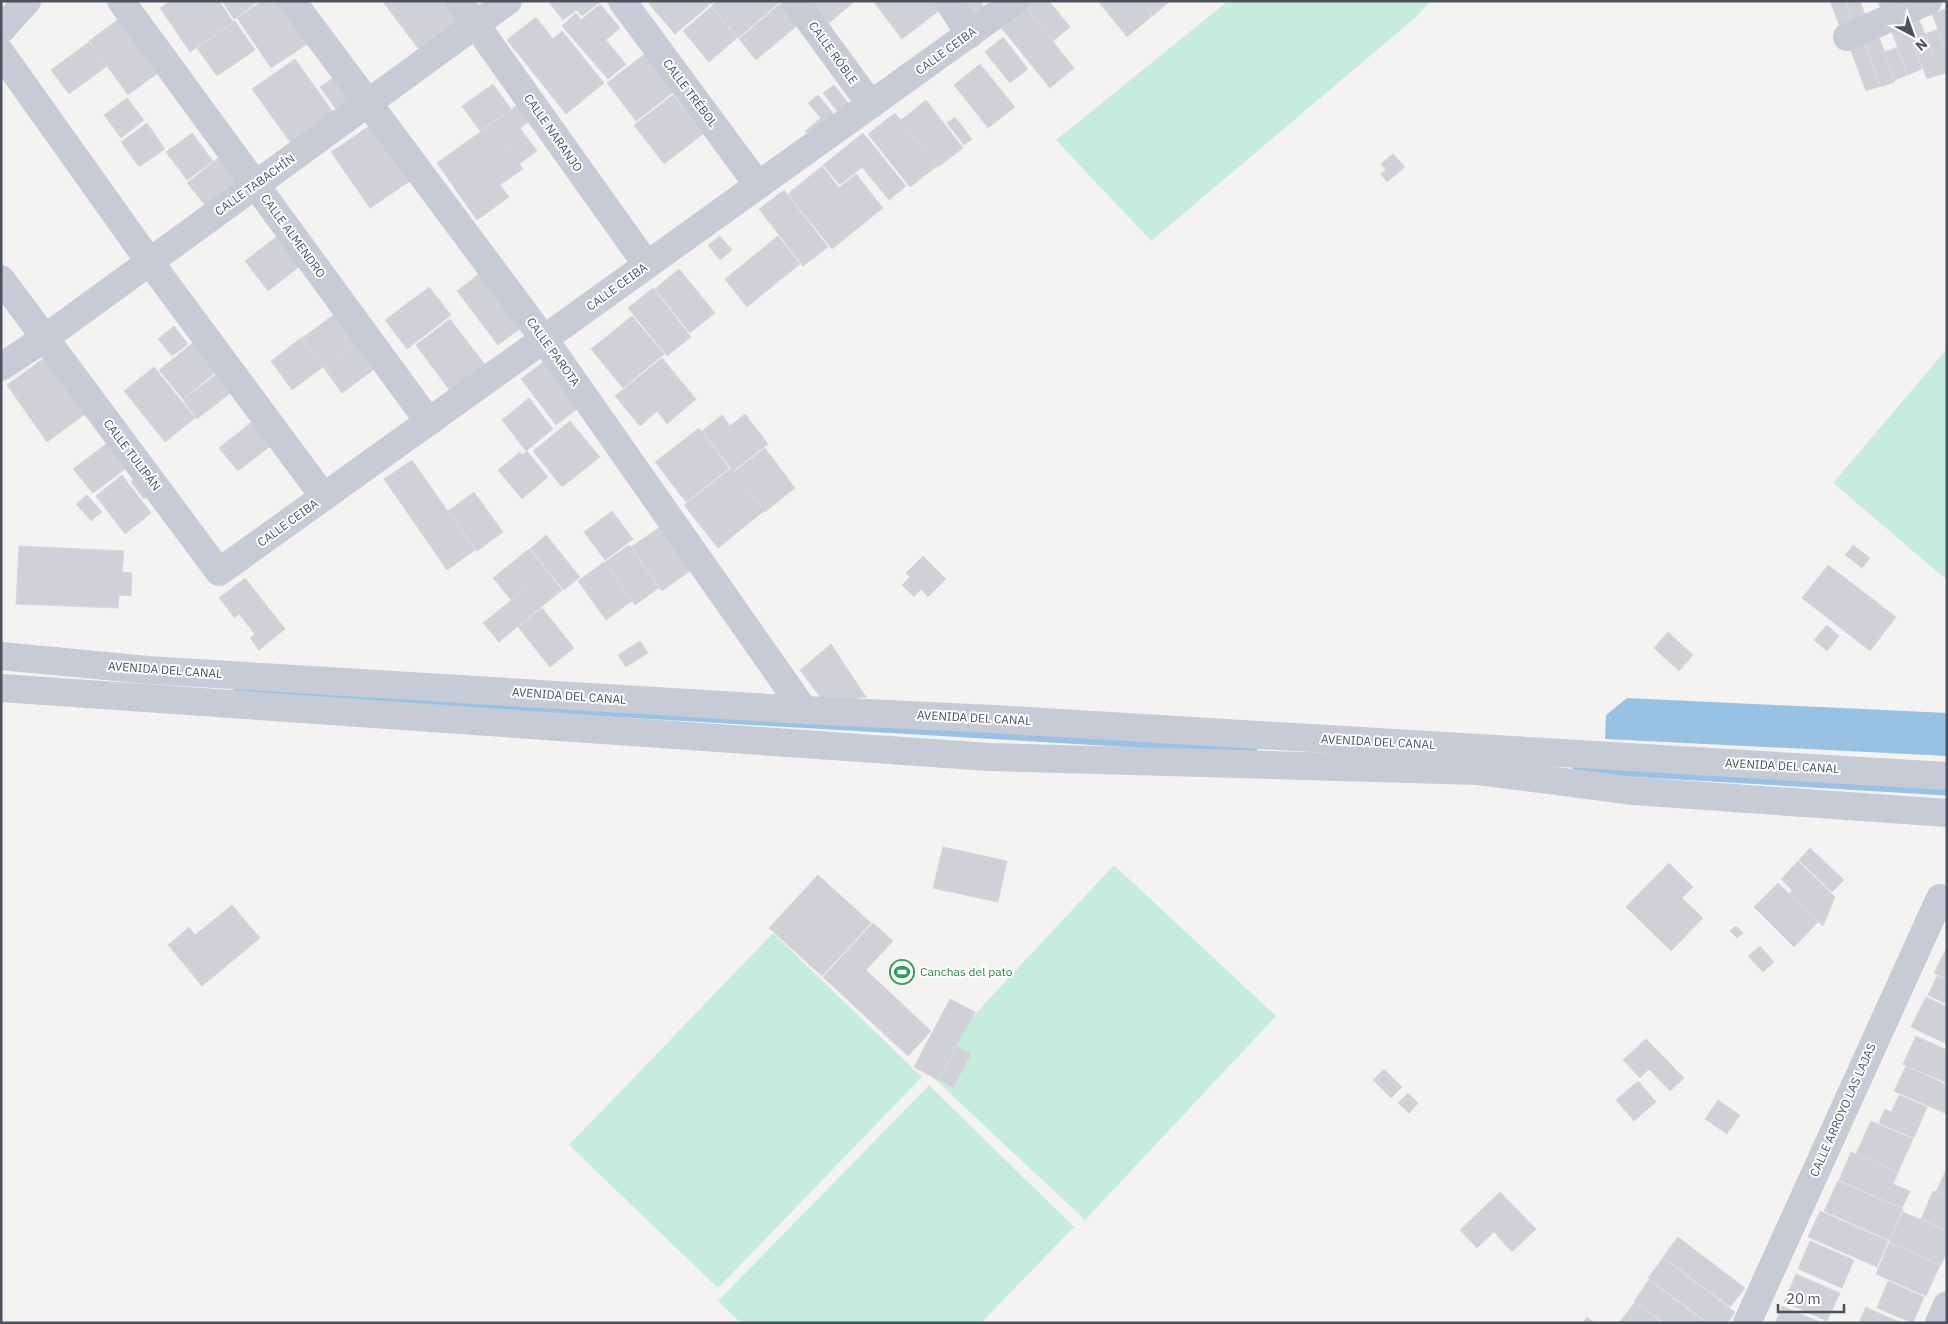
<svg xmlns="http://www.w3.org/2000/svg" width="1948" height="1324" font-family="'IBM Plex Sans',sans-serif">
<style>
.green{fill:#c6ecde}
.water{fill:#98c2e4}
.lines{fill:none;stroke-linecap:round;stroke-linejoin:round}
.stream{stroke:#98c2e4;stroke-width:7}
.building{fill:#d0d1d6;stroke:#d7d7dc}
.minor{stroke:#c7cbd5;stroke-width:28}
.labels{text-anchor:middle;stroke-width:4;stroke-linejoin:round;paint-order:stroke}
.street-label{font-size:12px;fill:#4c515e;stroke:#fff}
.leisure-label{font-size:12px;fill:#27864d;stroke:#fff;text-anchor:start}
</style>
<rect width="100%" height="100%" fill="#f4f3f2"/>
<!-- green -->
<g class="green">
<polygon points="1228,1 1431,1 1415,18 1151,241 1056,140"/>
<polygon points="1947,349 1947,580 1833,483"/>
<polygon points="1114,865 1276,1016 1085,1220 924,1069"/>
<polygon points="773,933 922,1077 718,1288 569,1145"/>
<polygon points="929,1085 1074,1227 981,1323 741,1323 718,1301"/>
</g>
<!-- water -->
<polygon class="water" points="1627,698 1947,713 1947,756 1605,739 1606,715"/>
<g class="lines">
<!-- stream -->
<g class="stream">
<polyline points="236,691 1254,751"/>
<polyline points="1576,770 1947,792"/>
</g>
</g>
<!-- building -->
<g class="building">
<polygon points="170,1 219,1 233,22 190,52 160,8"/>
<polygon points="222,1 259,1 234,19"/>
<polygon points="262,1 285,1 312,41 271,68 237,18"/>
<polygon points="384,1 447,1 462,21 421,52 383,2"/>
<polygon points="548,1 601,1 582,16 577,10 563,20"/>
<polygon points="652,1 712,1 713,2 675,34 649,4"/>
<polygon points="717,1 779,1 780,2 738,38 711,6"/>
<polygon points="811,1 855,1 829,23"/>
<polygon points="873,1 933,1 940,10 902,39"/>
<polygon points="957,1 980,1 987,12 971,23"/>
<polygon points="1029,1 1049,1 1070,27 1053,41 1024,5"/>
<polygon points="1098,1 1141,1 1152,16 1127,37"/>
<polygon points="1141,1 1170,1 1153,16"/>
<polygon points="1830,1 1845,1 1853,22 1840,27"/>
<polygon points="1846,1 1860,1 1865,15 1853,21"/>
<polygon points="1878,1 1893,1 1895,5 1881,10"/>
<polygon points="781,3 799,24 756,60 739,39"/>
<polygon points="600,4 620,28 606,40 626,64 608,79 562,26 576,13 581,20"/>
<polygon points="1024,5 1074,68 1050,88 999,25"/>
<polygon points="711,7 737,38 709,62 683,31"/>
<polygon points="1946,9 1947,11 1947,51 1932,14"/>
<polygon points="127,13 166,67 128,95 89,41"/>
<polygon points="536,17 553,39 562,31 604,83 566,114 507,40"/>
<polygon points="1919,19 1941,74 1927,79 1906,24"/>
<polygon points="235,21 255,50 217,76 197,48"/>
<polygon points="1906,25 1922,69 1908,75 1891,30"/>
<polygon points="1938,29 1947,53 1947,72 1941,75 1925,34"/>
<polygon points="1003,37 1028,69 1010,83 985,52"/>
<polygon points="1879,37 1895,82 1881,87 1865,42"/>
<polygon points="1864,41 1880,86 1866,91 1849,46"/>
<polygon points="89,42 107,66 69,94 51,70"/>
<polygon points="1897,48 1907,75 1895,80 1884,52"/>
<polygon points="646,53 675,91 636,121 607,83"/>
<polygon points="295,59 336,116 293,146 252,89"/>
<polygon points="980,64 1015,107 988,128 954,85"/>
<polygon points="338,74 356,99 338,112 320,87"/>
<polygon points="493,84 511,109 480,131 462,106"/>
<polygon points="834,85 853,109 842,117 823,93"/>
<polygon points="673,95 703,134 664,164 634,125"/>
<polygon points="818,95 839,120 813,141 805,131 821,118 808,103"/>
<polygon points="127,98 144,120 121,138 104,115"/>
<polygon points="926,100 963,148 938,167 901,120"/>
<polygon points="520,103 533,119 520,128 537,151 519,164 491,124"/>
<polygon points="895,113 937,166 910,187 868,134"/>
<polygon points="955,117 972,139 964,145 947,123"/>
<polygon points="147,123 165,149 139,167 121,142"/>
<polygon points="374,123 413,179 370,208 331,152"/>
<polygon points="491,124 523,169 500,185 509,197 477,220 437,163"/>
<polygon points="192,133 213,161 187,180 166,152"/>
<polygon points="863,133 906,186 889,200 862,167 840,185 823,165"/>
<polygon points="227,151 245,174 206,206 187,183"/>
<polygon points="1393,154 1405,167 1387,182 1381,174 1386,170 1381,164"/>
<polygon points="822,166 839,188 856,174 883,208 832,249 788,194"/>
<polygon points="784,190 828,247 803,266 759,209"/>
<polygon points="285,230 308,260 268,291 245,261"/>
<polygon points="720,236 732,250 720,260 708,245"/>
<polygon points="778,236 800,264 747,307 725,279"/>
<polygon points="679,269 715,313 690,333 655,289"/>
<polygon points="480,273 522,327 498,345 457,291"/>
<polygon points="429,287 451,315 407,349 385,320"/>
<polygon points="653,288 691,337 667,356 628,308"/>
<polygon points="343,308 364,337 323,367 302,338"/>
<polygon points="632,316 664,354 623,388 591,349"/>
<polygon points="450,319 486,366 451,392 416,345"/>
<polygon points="174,326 188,344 172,356 158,339"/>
<polygon points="365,336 384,362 342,393 323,367"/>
<polygon points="199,338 222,367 183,399 159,370"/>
<polygon points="301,338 323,367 292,390 271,361"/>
<polygon points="47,356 88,412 47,442 7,385"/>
<polygon points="662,358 696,399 667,424 657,411 640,426 615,396"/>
<polygon points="546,360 581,406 556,425 521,379"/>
<polygon points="154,367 195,418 165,442 124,391"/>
<polygon points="223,369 237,388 197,419 183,400"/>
<polygon points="529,398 553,429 526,451 502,420"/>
<polygon points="745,414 768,444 733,471 702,431 722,415 730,426"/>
<polygon points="254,420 273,444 238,471 219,448"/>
<polygon points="570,421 600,457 562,487 533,451"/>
<polygon points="699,428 729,468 686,502 655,462"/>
<polygon points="110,441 129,466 93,493 73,469"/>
<polygon points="765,448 795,488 765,512 734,472"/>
<polygon points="527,451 548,477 522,499 498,470 520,452 522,455"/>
<polygon points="412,460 475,550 447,570 384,479"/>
<polygon points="731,468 764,511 718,548 684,505"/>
<polygon points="122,475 151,513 125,534 96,496"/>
<polygon points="138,476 151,493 144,499 131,482"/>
<polygon points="474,492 503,532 477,551 448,511"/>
<polygon points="87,495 102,512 91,521 76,504"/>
<polygon points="612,511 633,539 605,560 584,532"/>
<polygon points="663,525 694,568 662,591 631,547"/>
<polygon points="546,535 580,577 564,590 530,549"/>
<polygon points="629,545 659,588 635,605 605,562"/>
<polygon points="1853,545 1870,558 1862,568 1845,555"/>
<polygon points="19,546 124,551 122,572 132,573 131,596 119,595 118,608 16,604"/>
<polygon points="529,549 547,571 511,600 493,578"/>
<polygon points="923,556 946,579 928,597 921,589 914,597 902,585 910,577 906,573"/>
<polygon points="604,562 632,601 606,620 578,581"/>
<polygon points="1828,565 1896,617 1870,651 1802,598"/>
<polygon points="547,571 562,590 499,642 483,623"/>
<polygon points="245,578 285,629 259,650 250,638 255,634 239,614 235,618 219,598"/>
<polygon points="542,608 574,648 550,667 518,627"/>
<polygon points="1827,625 1839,636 1827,651 1814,640"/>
<polygon points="1668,632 1693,655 1679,671 1654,648"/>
<polygon points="640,641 648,653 626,667 618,655"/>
<polygon points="831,644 866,697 824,702 800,670"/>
<polygon points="943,847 1007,861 998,902 933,888"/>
<polygon points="1810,848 1844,880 1832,892 1799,860"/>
<polygon points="1798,861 1835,897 1823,926 1789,894 1792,890 1781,879"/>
<polygon points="1669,863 1693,887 1682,898 1703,918 1671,951 1626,907"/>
<polygon points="818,875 871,923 822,976 769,928"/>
<polygon points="1778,883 1818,922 1794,947 1754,907"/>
<polygon points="232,905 260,938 202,986 168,945 189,927 195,935"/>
<polygon points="873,923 893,941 866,970 931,1031 908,1056 823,977"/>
<polygon points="1736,926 1743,933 1737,938 1730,931"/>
<polygon points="1760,946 1774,962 1763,972 1748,956"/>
<polygon points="1945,951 1947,952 1947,979 1934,973"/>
<polygon points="1937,976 1947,980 1947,1004 1928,995"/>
<polygon points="1926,997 1947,1007 1947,1044 1911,1027"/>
<polygon points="950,999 975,1012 938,1080 914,1067"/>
<polygon points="1916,1036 1947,1050 1947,1083 1903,1064"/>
<polygon points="1646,1039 1684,1078 1670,1091 1649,1069 1640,1078 1623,1060"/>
<polygon points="957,1046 971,1054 953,1088 939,1080"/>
<polygon points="1906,1066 1947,1085 1947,1114 1894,1091"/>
<polygon points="1384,1069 1402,1087 1391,1098 1373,1080"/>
<polygon points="1638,1081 1656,1102 1634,1121 1616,1100"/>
<polygon points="1408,1093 1418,1103 1409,1113 1398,1103"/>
<polygon points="1899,1095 1927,1107 1914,1138 1879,1123 1885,1109 1891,1112"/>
<polygon points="1718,1100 1740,1115 1727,1134 1705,1119"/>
<polygon points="1871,1121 1913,1139 1898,1172 1856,1154"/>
<polygon points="1851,1152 1898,1173 1893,1184 1910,1191 1902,1208 1839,1180"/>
<polygon points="1947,1168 1947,1197 1936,1192"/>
<polygon points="1838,1181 1903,1209 1889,1240 1824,1211"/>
<polygon points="1933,1191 1947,1197 1947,1230 1921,1219"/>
<polygon points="1500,1192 1536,1229 1512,1252 1494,1232 1477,1248 1460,1230"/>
<polygon points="1820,1211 1888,1241 1877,1267 1808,1237"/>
<polygon points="1903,1212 1947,1231 1947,1252 1941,1265 1889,1242"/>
<polygon points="1678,1237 1745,1288 1730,1307 1663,1257"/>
<polygon points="1810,1241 1854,1260 1842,1288 1798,1269"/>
<polygon points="1889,1243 1940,1265 1926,1296 1876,1274"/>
<polygon points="1663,1258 1735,1312 1727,1323 1708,1323 1648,1278"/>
<polygon points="1796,1274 1840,1293 1827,1321 1784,1302"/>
<polygon points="1649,1280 1706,1323 1664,1323 1634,1301"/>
<polygon points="1888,1281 1924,1297 1913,1323 1877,1308"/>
<polygon points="1635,1302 1662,1323 1619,1323"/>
<polygon points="1782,1306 1822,1323 1775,1323"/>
<polygon points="1866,1307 1901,1323 1859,1323"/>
<polygon points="1587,1317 1595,1323 1583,1323"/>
</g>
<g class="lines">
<!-- minor -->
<g class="minor">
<polyline points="121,1 429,422"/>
<polyline points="292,1 544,339 804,710"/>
<polyline points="459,1 647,265"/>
<polyline points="622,1 758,185"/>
<polyline points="795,1 871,105"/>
<polyline points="948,1 970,34"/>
<polyline points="1,30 27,1"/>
<polyline points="1847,37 1928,1"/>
<polyline points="1,53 149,261 324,497"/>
<polyline points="1,279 219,572 1015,1"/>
<polyline points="1,367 45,338 508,1"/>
<polyline points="1,656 148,670 804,710 993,719 1947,776"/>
<polyline points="1,688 989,757 1478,771 1634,791 1947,813"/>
<polyline points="1747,1323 1940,898 1947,901"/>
<polyline points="1939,1323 1947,1305"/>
</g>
</g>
<!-- icons -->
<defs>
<symbol id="stadium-ring" viewBox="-11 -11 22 22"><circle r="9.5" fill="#fff" stroke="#2e9e5b" stroke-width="1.5"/><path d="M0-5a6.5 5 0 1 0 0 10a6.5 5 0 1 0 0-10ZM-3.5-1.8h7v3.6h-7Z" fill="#2e9e5b"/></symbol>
</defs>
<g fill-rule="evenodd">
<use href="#stadium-ring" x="888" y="958" width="28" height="28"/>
</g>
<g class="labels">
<!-- street labels -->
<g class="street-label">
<text transform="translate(946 51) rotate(-36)" y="4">CALLE CEIBA</text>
<text transform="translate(833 53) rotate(54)" y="4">CALLE RÓBLE</text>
<text transform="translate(690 93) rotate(53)" y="4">CALLE TRÉBOL</text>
<text transform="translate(553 133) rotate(55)" y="4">CALLE NARANJO</text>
<text transform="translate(255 185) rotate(-36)" y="4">CALLE TABACHÍN</text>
<text transform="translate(293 236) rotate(54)" y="4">CALLE ALMENDRO</text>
<text transform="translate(617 287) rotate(-36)" y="4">CALLE CEIBA</text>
<text transform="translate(553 352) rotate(54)" y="4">CALLE PAROTA</text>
<text transform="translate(132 455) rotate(53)" y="4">CALLE TULIPÁN</text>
<text transform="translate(288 523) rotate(-36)" y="4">CALLE CEIBA</text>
<text transform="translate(165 670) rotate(4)" y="4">AVENIDA DEL CANAL</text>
<text transform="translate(569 696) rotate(4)" y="4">AVENIDA DEL CANAL</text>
<text transform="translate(974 718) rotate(3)" y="4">AVENIDA DEL CANAL</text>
<text transform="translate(1378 742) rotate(3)" y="4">AVENIDA DEL CANAL</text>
<text transform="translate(1782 766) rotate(3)" y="4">AVENIDA DEL CANAL</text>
<text transform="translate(1843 1110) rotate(-66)" y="4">CALLE ARROYO LAS LAJAS</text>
</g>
<!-- leisure labels -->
<g class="leisure-label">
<text x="920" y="976">Canchas del pato</text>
</g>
</g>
<!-- border -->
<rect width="1948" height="1324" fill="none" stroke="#4c515e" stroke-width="5"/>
<!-- north arrow -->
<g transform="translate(1913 35) rotate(139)" stroke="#ffffff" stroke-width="4" paint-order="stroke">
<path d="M0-4L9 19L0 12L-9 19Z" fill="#4c515e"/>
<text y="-8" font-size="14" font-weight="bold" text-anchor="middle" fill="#4c515e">N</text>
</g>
<!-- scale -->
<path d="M1778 1304v8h66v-8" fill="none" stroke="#4c515e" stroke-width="2.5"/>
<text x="1786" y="1304" font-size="15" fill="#4c515e" stroke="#ffffff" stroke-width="4" paint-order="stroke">20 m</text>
</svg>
